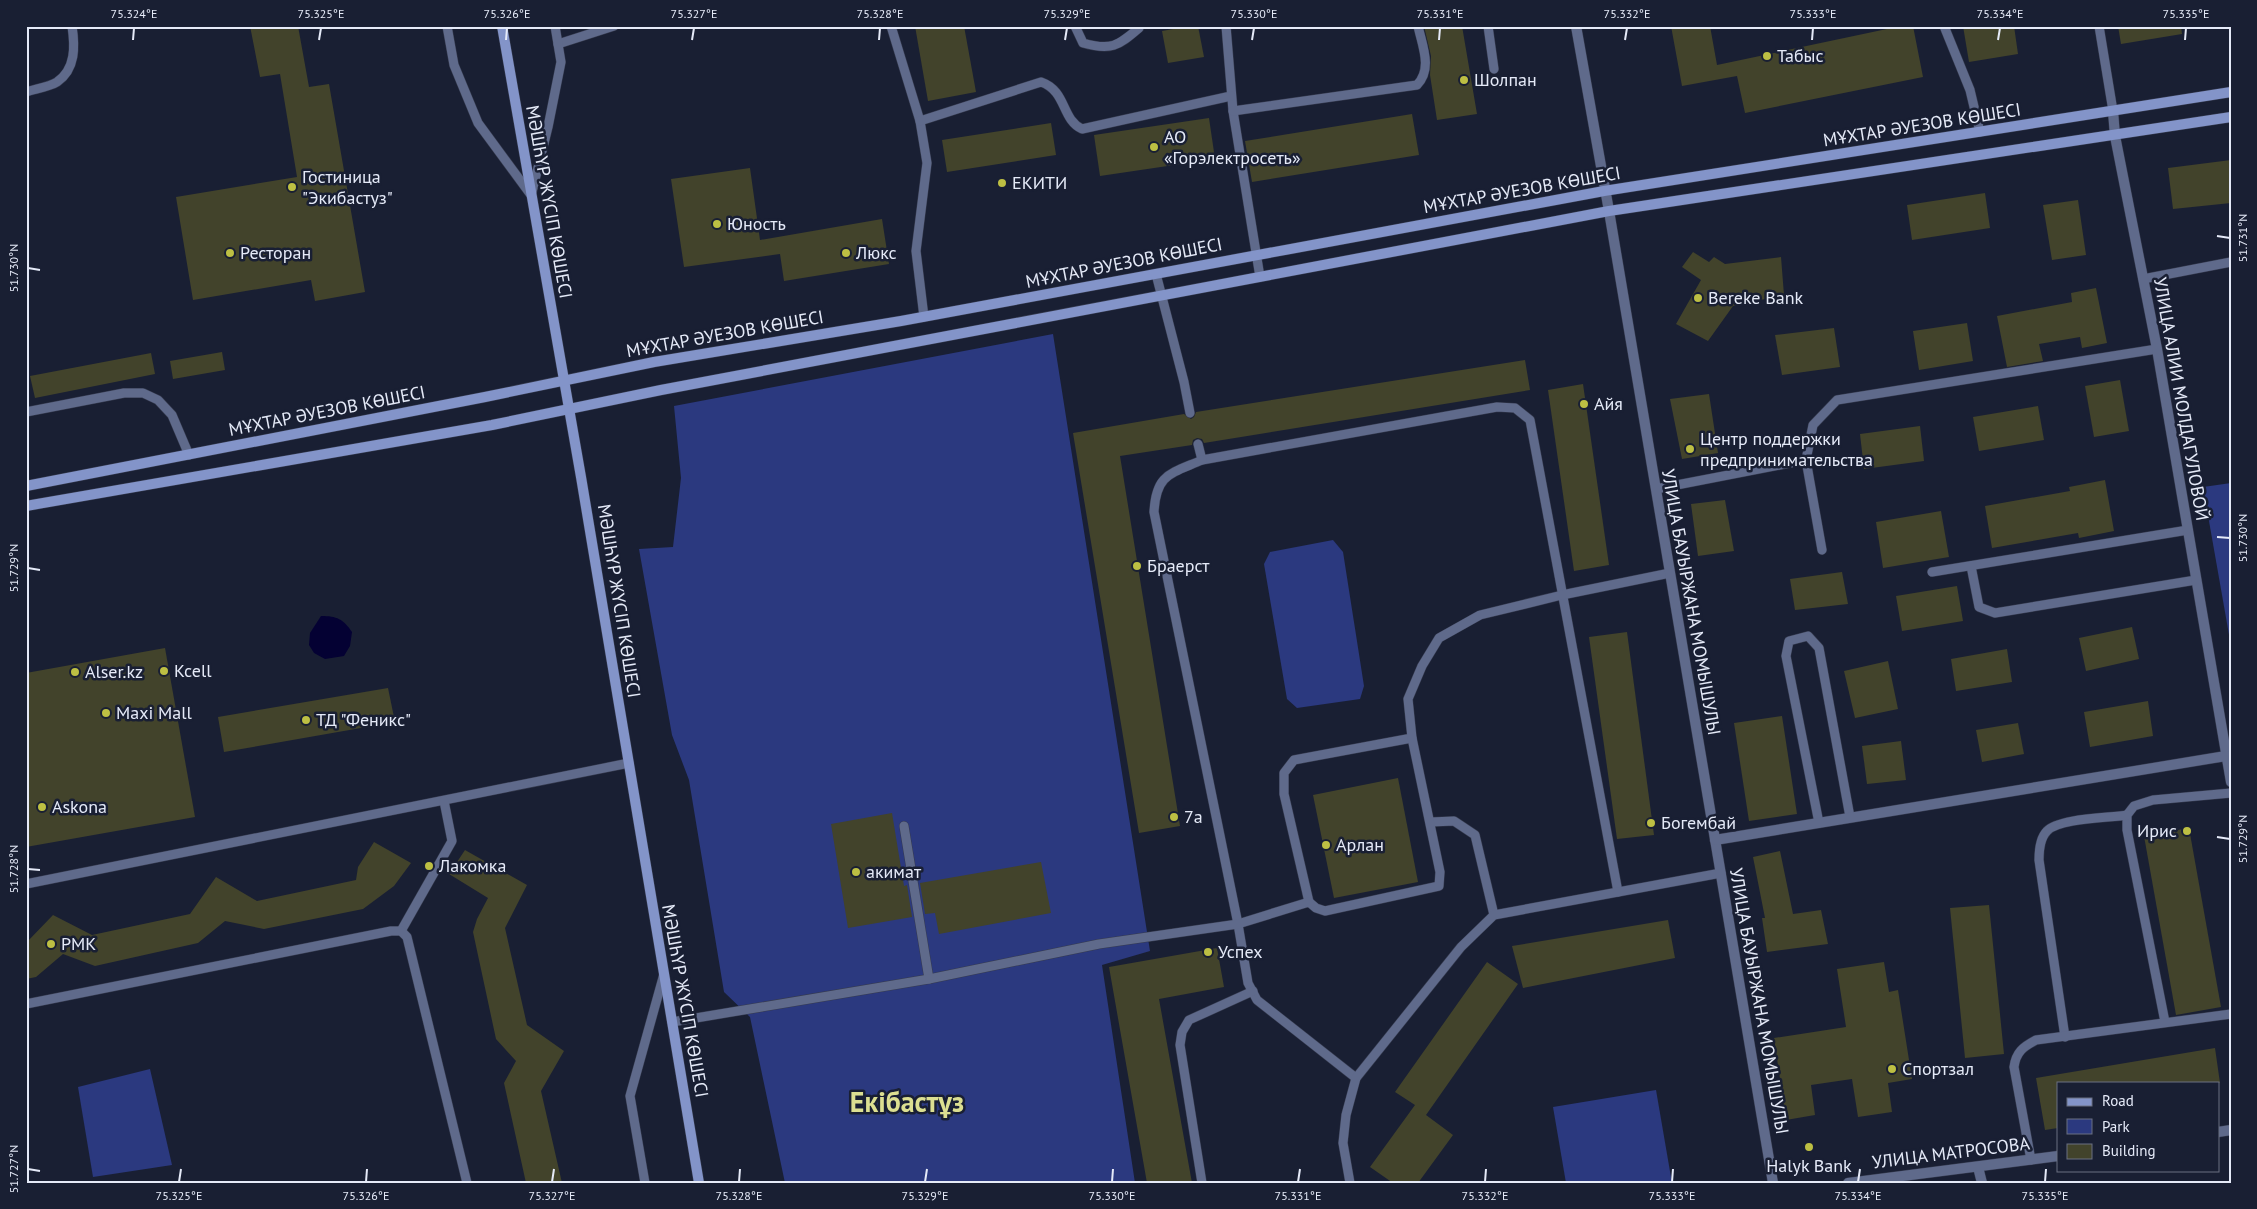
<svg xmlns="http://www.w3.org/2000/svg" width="2257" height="1209" font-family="'PT Sans',sans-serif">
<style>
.green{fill:#2b397f}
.water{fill:#040133}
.building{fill:#42432b}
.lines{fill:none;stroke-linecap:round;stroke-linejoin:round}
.lane-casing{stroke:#363b4f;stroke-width:10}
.street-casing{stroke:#363b4f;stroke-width:11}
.secondary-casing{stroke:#363b4f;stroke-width:11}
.lane{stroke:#5f6a8b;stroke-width:9}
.street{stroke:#5f6a8b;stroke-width:10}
.secondary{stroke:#8394c9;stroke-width:10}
.ticks{fill:none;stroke:#e5eaf8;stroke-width:2}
.poi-dot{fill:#bdbf43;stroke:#191f33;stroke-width:2}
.labels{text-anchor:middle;stroke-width:5;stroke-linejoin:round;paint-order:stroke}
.poi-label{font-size:18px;fill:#e5eaf8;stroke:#191f33;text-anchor:start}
.street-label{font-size:18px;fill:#e5eaf8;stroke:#191f33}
.town-label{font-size:28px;font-weight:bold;fill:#dcdf91;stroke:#191f33}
.neatline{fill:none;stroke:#e5eaf8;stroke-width:2}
.ticks-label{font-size:12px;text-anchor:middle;fill:#e5eaf8}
</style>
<rect width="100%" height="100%" fill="#191f33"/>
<!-- green -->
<g class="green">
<polygon points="1053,334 1150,951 1102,965 1135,1183 785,1183 750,1017 724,992 689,780 672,735 639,549 673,547 681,478 674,406"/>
<polygon points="2231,483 2231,646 2203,487"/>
<polygon points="1333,540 1343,552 1364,686 1360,699 1297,708 1287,699 1264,564 1270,552"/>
<polygon points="150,1069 172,1165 93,1177 78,1087"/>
<polygon points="1656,1090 1672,1183 1566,1183 1553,1107"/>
</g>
<!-- water -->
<path class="water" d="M321,616c16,0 22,3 31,16l-2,14 -6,10 -19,3 -11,-6 -5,-8 1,-12z"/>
<!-- building -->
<g class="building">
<polygon points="250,26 298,26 309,87 329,84 365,292 315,301 311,280 193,300 176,197 297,177 280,74 260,77"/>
<polygon points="915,26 964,26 976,92 928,101"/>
<polygon points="1190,26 1198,26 1204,57 1168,63 1162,31"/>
<polygon points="1424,26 1462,26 1477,114 1437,120 1430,75 1431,56"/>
<polygon points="1671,26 1710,26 1717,65 1901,26 1913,26 1923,77 1745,113 1737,76 1682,86"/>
<polygon points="1963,26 2014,26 2018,54 1969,62"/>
<polygon points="2118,26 2181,26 2182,34 2121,44"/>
<polygon points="1412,114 1419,155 1252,182 1245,141"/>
<polygon points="1209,118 1215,159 1100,176 1094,135"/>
<polygon points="1051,123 1056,155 947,172 942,140"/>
<polygon points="2231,160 2231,203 2173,209 2168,168"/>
<polygon points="750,168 760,240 882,219 889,264 784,281 780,254 684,267 671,179"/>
<polygon points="1985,193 1990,228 1912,240 1907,205"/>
<polygon points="2078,200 2086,255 2052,260 2043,205"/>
<polygon points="1693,252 1709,262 1714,257 1725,264 1781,257 1784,295 1733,306 1708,341 1676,324 1701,280 1682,267"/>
<polygon points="2096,288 2107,343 2082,348 2080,337 2039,344 2043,361 2007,367 1997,316 2072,302 2071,293"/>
<polygon points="1967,323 1973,361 1919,370 1913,331"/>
<polygon points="1834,328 1840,367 1782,375 1775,335"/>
<polygon points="222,352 225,370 173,379 170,361"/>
<polygon points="151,353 155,374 35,398 30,376"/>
<polygon points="1525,360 1530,390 1204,443 1202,439 1197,438 1193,440 1192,445 1120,456 1180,826 1139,833 1073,433 1184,414 1191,419 1194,417 1196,412"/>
<polygon points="2120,380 2129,431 2094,437 2085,386"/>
<polygon points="1583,384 1609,565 1574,571 1548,390"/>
<polygon points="1709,394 1718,453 1682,459 1670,399"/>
<polygon points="2038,406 2044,440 1979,451 1973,417"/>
<polygon points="1920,426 1924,461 1864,469 1860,434"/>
<polygon points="2105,480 2114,531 2079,538 2078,533 1992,548 1985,506 2070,491 2069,487"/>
<polygon points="1725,500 1734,551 1698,556 1691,504"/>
<polygon points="1941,511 1949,557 1883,568 1876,522"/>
<polygon points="1842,572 1848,604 1795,610 1790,579"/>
<polygon points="1957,586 1963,621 1902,631 1896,596"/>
<polygon points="2132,627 2139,659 2086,671 2079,638"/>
<polygon points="1627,632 1654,835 1617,839 1589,637"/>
<polygon points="165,648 195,817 26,847 26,673"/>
<polygon points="2007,649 2012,682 1956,691 1951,659"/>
<polygon points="1888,661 1898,709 1855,718 1844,671"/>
<polygon points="388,688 395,722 224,752 218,717"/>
<polygon points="2148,701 2153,736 2090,747 2084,712"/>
<polygon points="1782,716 1797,814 1749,821 1734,723"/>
<polygon points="2018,723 2024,754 1982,762 1976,730"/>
<polygon points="1901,741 1906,780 1867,784 1862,746"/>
<polygon points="1398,778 1418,882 1334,898 1313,795"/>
<polygon points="892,813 904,886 907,885 912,917 848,928 831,824"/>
<polygon points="2189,828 2221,1007 2176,1015 2144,836"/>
<polygon points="374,842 411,863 394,886 363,909 264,929 225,921 198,943 95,966 63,954 36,977 26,979 26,943 53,915 92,935 190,914 216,877 257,901 356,880 358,867"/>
<polygon points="465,850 527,885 505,928 527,1025 564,1051 541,1091 562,1183 526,1183 504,1083 516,1061 496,1039 473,932 477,919 488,898 449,874"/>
<polygon points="1780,851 1793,914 1821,910 1828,944 1767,952 1762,918 1765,918 1753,857"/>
<polygon points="1041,862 1051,913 939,934 935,913 925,914 920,883"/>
<polygon points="1989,905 2004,1054 1965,1058 1950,908"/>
<polygon points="1668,920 1675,958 1523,988 1512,946"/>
<polygon points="1217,948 1224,987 1159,999 1192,1183 1147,1183 1109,967"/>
<polygon points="1487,962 1518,984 1426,1115 1453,1135 1418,1183 1393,1183 1370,1167 1415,1105 1395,1092"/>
<polygon points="1884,962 1889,992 1898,990 1912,1079 1888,1083 1892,1112 1858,1117 1852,1079 1811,1085 1815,1115 1786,1120 1774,1038 1846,1027 1837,969"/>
<polygon points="2215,1048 2220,1083 2058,1083 2058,1128 2045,1130 2036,1078"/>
</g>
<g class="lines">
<defs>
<g id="lane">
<polyline points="447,26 454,65 478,123 531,195"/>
<polyline points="891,26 920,121 927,163 916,251 924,317"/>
<path d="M1075,26l8,17c28,8 35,3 56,-15"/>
<polyline points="1226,26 1233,111 1260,277"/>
<polyline points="1488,26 1494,69"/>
<polyline points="1944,26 1970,90 1980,132"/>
<polyline points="2099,26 2113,111"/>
<polyline points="558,44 614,26"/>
<path d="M26,92c9,-3 23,-5 31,-10 19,-13 18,-36 15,-56"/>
<path d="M1233,111l184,-26c16,-16 5,-40 1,-59"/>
<path d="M920,121l121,-39c26,9 20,37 41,47l149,-33"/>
<polyline points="532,192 548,127 561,62 555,26"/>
<polyline points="1156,274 1184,382 1190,413"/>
<polyline points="2143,279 2231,262"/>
<polyline points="26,412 124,393 143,393 158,400 172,415 189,455"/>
<polyline points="1198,444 1202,460 1497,407 1515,408 1530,420 1618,892"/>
<path d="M1202,460c-32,14 -46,14 -48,52l84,412 10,59 9,17 99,78"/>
<polyline points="1656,489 1806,460"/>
<polyline points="1822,550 1806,460 1813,425 1837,400 2157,349"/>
<polyline points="1971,566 1979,607 1995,613 2196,580"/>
<polyline points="1932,572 2188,530"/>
<polyline points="1431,822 1454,821 1475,835 1494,915"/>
<polyline points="1819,823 1786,656 1789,641 1808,636 1819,648 1850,817"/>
<polyline points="904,826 929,979"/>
<polyline points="26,884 629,763"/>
<polyline points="1309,902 1284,794 1284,773 1294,760 1412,738"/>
<polyline points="401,931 452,841 444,801"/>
<polyline points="26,1004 391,931 401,931 407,937 467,1183"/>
<polyline points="672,1022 929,979 1099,944 1238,924 1309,902 1316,908 1325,911 1439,886 1440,872 1412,738 1408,699 1422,666 1439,638 1480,615 1562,595 1670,573"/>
<polyline points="2165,1022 2127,830 2127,815 2134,806 2153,800 2231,793"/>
<path d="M2065,1037l-26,-177c0,-10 1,-22 8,-29 12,-13 63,-13 80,-16"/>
<path d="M2031,1160l-17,-93c2,-15 9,-20 22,-27l195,-26"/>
<polyline points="645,1183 630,1096 664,974"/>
<polyline points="1202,1183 1180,1045 1182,1032 1189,1020 1253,991"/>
<polyline points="1350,1183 1343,1143 1346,1115 1356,1078 1461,947 1494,915 1721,873"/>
</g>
<g id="street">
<polyline points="1576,26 1609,211 1773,1183"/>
<polyline points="2113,111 2115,136 2157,349 2231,782"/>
<polyline points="1715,840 2226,756"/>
<polyline points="2218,1132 2231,1130"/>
<polyline points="1978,1167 1982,1183"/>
<polyline points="1848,1183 2058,1156"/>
</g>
<g id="secondary">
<polyline points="502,26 581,477 699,1183"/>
<polyline points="26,486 485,397 654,362 901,321 1604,191 2231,92"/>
<polyline points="26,506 492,425 661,390 1609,211 2231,117"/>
</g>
</defs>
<!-- lane casing -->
<use href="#lane" class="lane-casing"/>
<!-- street casing -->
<use href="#street" class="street-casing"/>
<!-- secondary casing -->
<use href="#secondary" class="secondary-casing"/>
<!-- lane -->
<use href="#lane" class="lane"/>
<!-- street -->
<use href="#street" class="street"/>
<!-- secondary -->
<use href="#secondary" class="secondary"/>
</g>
<!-- ticks -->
<path class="ticks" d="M133,40l1,-12M319,40l2,-12M506,40l1,-12M692,40l2,-12M879,40l1,-12M1065,40l2,-12M1252,40l2,-12M1439,40l1,-12M1625,40l2,-12M1812,40l1,-12M1998,40l2,-12M2185,40l1,-12M2217,236l13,2M28,268l12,2M2217,537l13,1M28,568l12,2M2217,837l13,2M28,869l12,1M28,1169l12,2M179,1182l2,-13M366,1182l1,-13M552,1182l2,-13M739,1182l1,-13M925,1182l2,-13M1112,1182l1,-13M1298,1182l2,-13M1485,1182l1,-13M1672,1182l1,-13M1858,1182l2,-13M2045,1182l1,-13"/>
<!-- markers -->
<g class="poi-dot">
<circle cx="1767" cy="56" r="5"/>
<circle cx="1464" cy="80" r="5"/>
<circle cx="1154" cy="147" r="5"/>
<circle cx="1002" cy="183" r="5"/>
<circle cx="292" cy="187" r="5"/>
<circle cx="717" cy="224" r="5"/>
<circle cx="230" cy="253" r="5"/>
<circle cx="846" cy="253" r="5"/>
<circle cx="1698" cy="298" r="5"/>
<circle cx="1584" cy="404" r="5"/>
<circle cx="1690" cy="449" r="5"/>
<circle cx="1137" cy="566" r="5"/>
<circle cx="164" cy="671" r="5"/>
<circle cx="75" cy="672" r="5"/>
<circle cx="106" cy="713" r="5"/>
<circle cx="306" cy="720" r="5"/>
<circle cx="42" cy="807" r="5"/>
<circle cx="1174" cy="817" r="5"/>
<circle cx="1651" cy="823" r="5"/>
<circle cx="2187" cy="831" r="5"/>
<circle cx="1326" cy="845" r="5"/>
<circle cx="429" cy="866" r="5"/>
<circle cx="856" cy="872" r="5"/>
<circle cx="51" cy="944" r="5"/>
<circle cx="1208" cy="952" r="5"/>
<circle cx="1892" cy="1069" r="5"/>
<circle cx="1809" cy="1147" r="5"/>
</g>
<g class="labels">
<!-- poi labels -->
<g class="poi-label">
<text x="1777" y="62">Табыс</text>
<text x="1474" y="86">Шолпан</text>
<text x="1164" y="143">АО<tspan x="1164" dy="21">«Горэлектросеть»</tspan></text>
<text x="302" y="183">Гостиница<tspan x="302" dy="21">"Экибастуз"</tspan></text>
<text x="1012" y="189">ЕКИТИ</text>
<text x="727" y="230">Юность</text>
<text x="240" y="259">Ресторан</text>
<text x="856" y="259">Люкс</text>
<text x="1708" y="304">Bereke Bank</text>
<text x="1594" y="410">Айя</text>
<text x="1700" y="445">Центр поддержки<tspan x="1700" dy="21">предпринимательства</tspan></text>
<text x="1147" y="572">Браерст</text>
<text x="174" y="677">Kcell</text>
<text x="85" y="678">Alser.kz</text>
<text x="116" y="719">Maxi Mall</text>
<text x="316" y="726">ТД "Феникс"</text>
<text x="52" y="813">Askona</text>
<text x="1184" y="823">7а</text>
<text x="1661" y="829">Богембай</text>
<text x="2177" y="837" text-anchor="end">Ирис</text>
<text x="1336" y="851">Арлан</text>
<text x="439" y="872">Лакомка</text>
<text x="866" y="878">акимат</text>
<text x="61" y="950">РМК</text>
<text x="1218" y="958">Успех</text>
<text x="1902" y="1075">Спортзал</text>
<text x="1809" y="1172" text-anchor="middle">Halyk Bank</text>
</g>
<!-- street labels -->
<g class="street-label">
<text transform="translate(1922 125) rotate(-9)" y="6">МҰХТАР ӘУЕЗОВ КӨШЕСІ</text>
<text transform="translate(1522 190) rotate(-10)" y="6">МҰХТАР ӘУЕЗОВ КӨШЕСІ</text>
<text transform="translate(549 202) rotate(80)" y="6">МӘШҺҮР ЖҮСІП КӨШЕСІ</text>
<text transform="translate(1124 263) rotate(-11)" y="6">МҰХТАР ӘУЕЗОВ КӨШЕСІ</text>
<text transform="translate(725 334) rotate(-10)" y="6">МҰХТАР ӘУЕЗОВ КӨШЕСІ</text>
<text transform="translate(2181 399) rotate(80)" y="6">УЛИЦА АЛИИ МОЛДАГУЛОВОЙ</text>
<text transform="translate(327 411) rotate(-11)" y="6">МҰХТАР ӘУЕЗОВ КӨШЕСІ</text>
<text transform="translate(619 601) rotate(81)" y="6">МӘШҺҮР ЖҮСІП КӨШЕСІ</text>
<text transform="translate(1691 602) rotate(80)" y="6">УЛИЦА БАУЫРЖАНА МОМЫШУЛЫ</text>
<text transform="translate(685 1001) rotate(80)" y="6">МӘШҺҮР ЖҮСІП КӨШЕСІ</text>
<text transform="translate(1759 1001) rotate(80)" y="6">УЛИЦА БАУЫРЖАНА МОМЫШУЛЫ</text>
<text transform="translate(1951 1153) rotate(-7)" y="6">УЛИЦА МАТРОСОВА</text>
</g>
<!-- town labels -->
<g class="town-label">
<text x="907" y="1112">Екібастұз</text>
</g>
</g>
<!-- border -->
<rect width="2257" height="1209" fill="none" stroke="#191f33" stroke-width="55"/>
<!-- legend -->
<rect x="2057" y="1082" width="162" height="90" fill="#191f33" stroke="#6b7082"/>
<rect x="2067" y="1098" width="25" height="8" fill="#8394c9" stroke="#6b7082"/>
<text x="2102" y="1106" font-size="15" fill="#e5eaf8">Road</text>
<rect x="2067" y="1119" width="25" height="15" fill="#2b397f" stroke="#6b7082"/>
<text x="2102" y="1132" font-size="15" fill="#e5eaf8">Park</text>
<rect x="2067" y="1144" width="25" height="15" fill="#42432b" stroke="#6b7082"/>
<text x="2102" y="1156" font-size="15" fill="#e5eaf8">Building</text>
<rect x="28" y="28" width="2202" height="1154" class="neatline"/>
<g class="ticks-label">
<text x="134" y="18">75.324°E</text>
<text x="321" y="18">75.325°E</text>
<text x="507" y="18">75.326°E</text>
<text x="694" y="18">75.327°E</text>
<text x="880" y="18">75.328°E</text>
<text x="1067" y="18">75.329°E</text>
<text x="1254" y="18">75.330°E</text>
<text x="1440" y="18">75.331°E</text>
<text x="1627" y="18">75.332°E</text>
<text x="1813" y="18">75.333°E</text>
<text x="2000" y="18">75.334°E</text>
<text x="2186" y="18">75.335°E</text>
<text transform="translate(2243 238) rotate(-90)" y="4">51.731°N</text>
<text transform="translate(14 268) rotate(-90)" y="4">51.730°N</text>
<text transform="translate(2243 538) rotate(-90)" y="4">51.730°N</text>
<text transform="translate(14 568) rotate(-90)" y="4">51.729°N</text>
<text transform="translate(2243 839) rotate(-90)" y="4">51.729°N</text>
<text transform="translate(14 869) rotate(-90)" y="4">51.728°N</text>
<text transform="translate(14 1169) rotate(-90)" y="4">51.727°N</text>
<text x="179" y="1200">75.325°E</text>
<text x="366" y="1200">75.326°E</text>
<text x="552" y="1200">75.327°E</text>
<text x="739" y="1200">75.328°E</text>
<text x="925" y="1200">75.329°E</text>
<text x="1112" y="1200">75.330°E</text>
<text x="1298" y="1200">75.331°E</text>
<text x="1485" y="1200">75.332°E</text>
<text x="1672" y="1200">75.333°E</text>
<text x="1858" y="1200">75.334°E</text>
<text x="2045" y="1200">75.335°E</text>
</g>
</svg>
